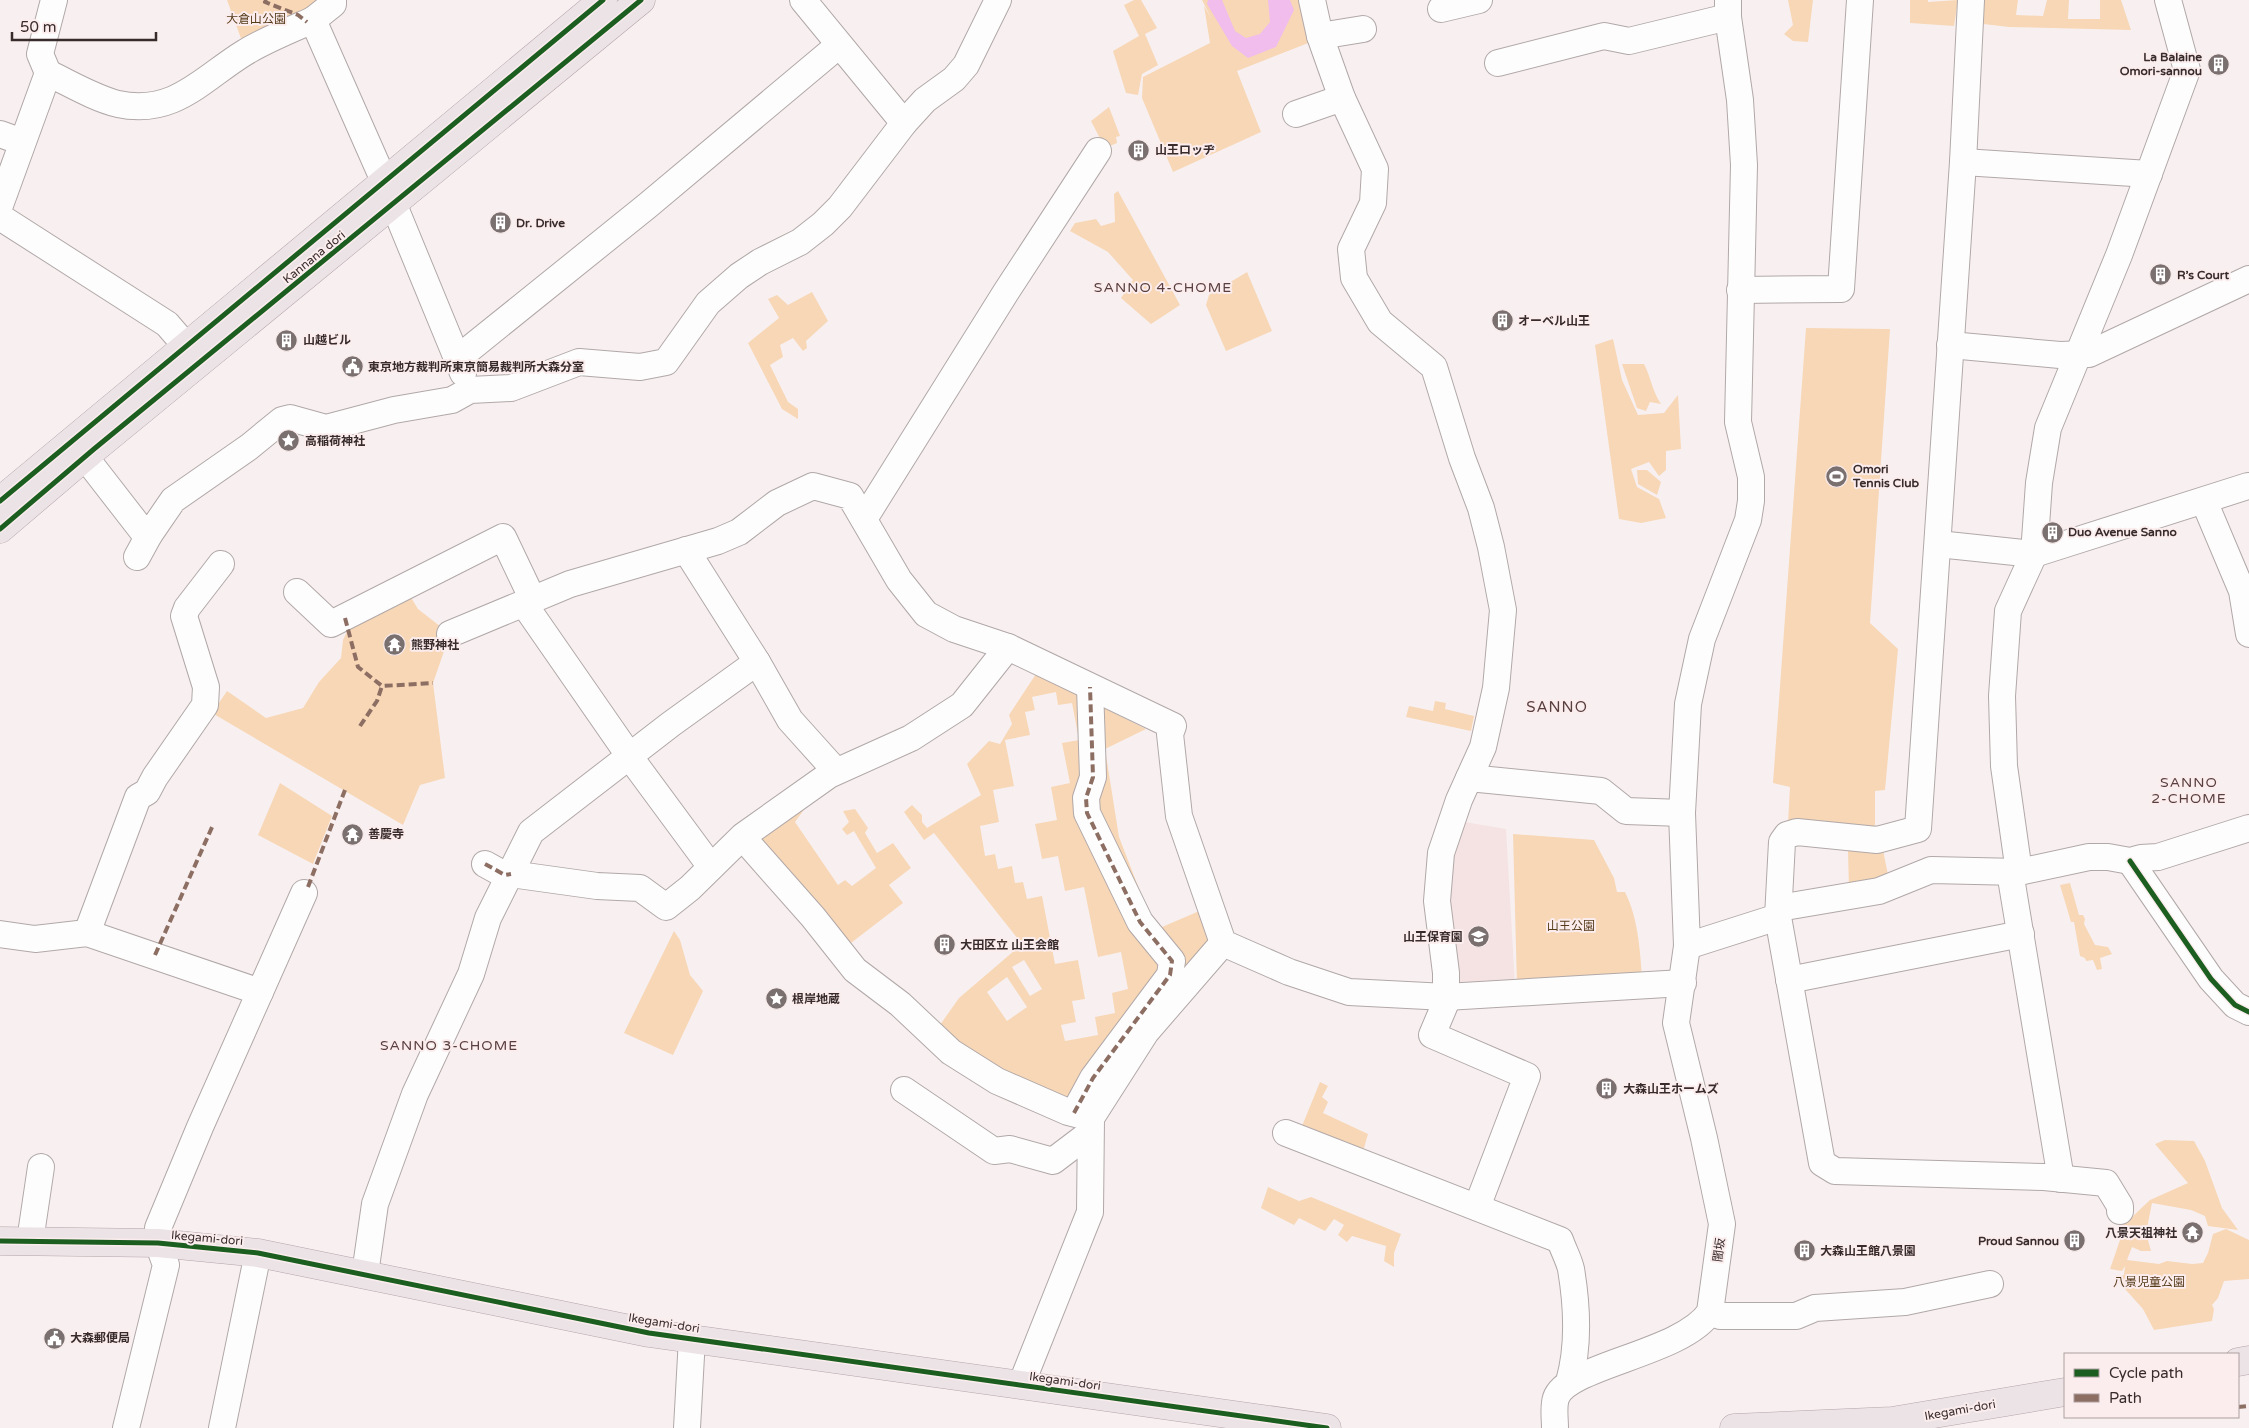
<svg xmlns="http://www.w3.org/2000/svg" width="2249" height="1428" font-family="'Varela Round','Noto Sans JP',sans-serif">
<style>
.built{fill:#f5e3e3}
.green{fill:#f7d7b6;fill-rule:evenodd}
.water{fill:#f1bdec}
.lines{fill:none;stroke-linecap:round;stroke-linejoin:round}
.minor-casing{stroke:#b1a8a8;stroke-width:28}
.major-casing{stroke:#b5a4aa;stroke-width:29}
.minor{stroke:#fefdfd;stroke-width:26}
.major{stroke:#ece3e7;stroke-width:28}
.quiet{stroke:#8d6e63;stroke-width:4;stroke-dasharray:8 4;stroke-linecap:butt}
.cycleway-casing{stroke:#fbeded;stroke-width:8}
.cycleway{stroke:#1b5e20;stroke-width:5}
.labels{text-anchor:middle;stroke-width:4;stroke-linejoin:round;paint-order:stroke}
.park-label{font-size:12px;fill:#563b1b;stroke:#fbeded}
.poi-label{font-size:12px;font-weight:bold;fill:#382b2b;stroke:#fbeded;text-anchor:start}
.street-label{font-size:12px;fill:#382b2b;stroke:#fbeded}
.neighbourhood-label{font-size:14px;letter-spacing:1px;fill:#593e3e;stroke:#fbeded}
.quarter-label{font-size:15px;letter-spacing:1px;fill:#593e3e;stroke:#fbeded}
</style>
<rect width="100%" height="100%" fill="#f8f0f0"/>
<!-- built -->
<polygon class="built" points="1459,821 1506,829 1515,986 1452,991 1443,901"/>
<!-- green -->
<g class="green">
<polygon points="227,0 330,0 243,44"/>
<polygon points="1134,0 1141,0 1157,28 1145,34 1158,65 1142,74 1138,95 1126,93 1113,51 1139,36 1124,5"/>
<polygon points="1202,0 1306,0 1316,40 1237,71 1261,132 1173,172 1142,98 1143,77 1210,43 1204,6 1211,18"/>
<polygon points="1788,0 1813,0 1808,42 1793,41 1784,34 1793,25"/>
<polygon points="1910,0 1928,0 1928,2 1958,0 1954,26 1910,23"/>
<polygon points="1978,0 2018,0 2016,15 2043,16 2047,0 2069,0 2068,19 2100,19 2100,0 2121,0 2131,30 2009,27 1975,23"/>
<polygon points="1109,107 1120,136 1116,137 1117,143 1105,148 1091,121"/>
<polygon points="1118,191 1180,305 1151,324 1121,298 1133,280 1108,252 1070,231 1075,223 1096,219 1101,226 1115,222 1114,194"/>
<polygon points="1247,272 1272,331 1226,351 1206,305 1209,295"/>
<polygon points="812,292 828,321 806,341 807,348 803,351 793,338 780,345 783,357 770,365 788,402 798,409 798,419 782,409 748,343 779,318 768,299 777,295 788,305"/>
<polygon points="1806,328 1890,329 1870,623 1898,649 1885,790 1875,791 1875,833 1788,823 1790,787 1773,783"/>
<polygon points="1613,339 1622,380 1638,415 1664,413 1678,395 1681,449 1666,451 1666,470 1659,476 1649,462 1631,469 1637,487 1659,499 1666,518 1641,523 1619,519 1595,345"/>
<path d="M1622,364h22c7,13 8,27 17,40l-11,-2 -4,9 -9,-3z"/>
<polygon points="1637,470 1647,470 1661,482 1657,495 1638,484"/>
<polygon points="407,591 418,609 450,634 433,683 445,778 420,785 403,825 212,713 227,691 266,718 303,708 319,682 341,658 343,640 350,625"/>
<path d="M1036,674l110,55 -41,20 14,88 36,93 49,-21 13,34 -147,166 -135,-77 24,-34 63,-54 -88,-111 -10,7 -20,-28 8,-7 10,10v7l5,6 54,-33 -14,-31 22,-23 11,3 12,-20 -3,-9zM1056,692l2,13 14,-2 7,37 -17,3 8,40 -19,4 6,33 -22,4 7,35 16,-3 7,35 19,-4 14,70 23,-5 7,37 -16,4 3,20 -20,4 3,18 -33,6 -4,-16 15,-3 -4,-21 13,-2 -7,-39 -23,4 -13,-68 -15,3 -4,-17 -8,1 -3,-17 -14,3 -3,-15 -10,2 -5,-30 19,-4 -6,-32 21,-4 -9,-46 25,-5 -5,-23 10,-2 -3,-13zM1024,960l18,29 -12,7 -18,-29zM1007,977l20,30 -20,14 -20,-29z"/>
<polygon points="1435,701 1446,703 1445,709 1474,716 1471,731 1406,717 1409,706 1433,711"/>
<polygon points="280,783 332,816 313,864 258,835"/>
<polygon points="796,800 803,811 795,822 838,885 845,880 852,886 876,868 854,831 847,835 842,829 849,822 843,811 855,809 868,828 865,833 877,853 893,843 911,868 889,885 903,903 847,946 751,830"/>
<path d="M1513,834l81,6 20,38 3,14h8c13,26 15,57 17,85l-125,9z"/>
<polygon points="1883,850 1889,880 1849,891 1848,851"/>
<polygon points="2070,883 2079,915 2083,915 2085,919 2084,924 2095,945 2108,947 2112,954 2100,958 2102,969 2097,970 2093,960 2086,961 2085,958 2080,956 2074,922 2071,922 2060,885"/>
<polygon points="674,931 680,940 690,975 703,991 673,1055 624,1033"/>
<polygon points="1320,1082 1328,1086 1322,1097 1328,1102 1323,1113 1368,1134 1364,1148 1357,1151 1302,1126"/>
<polygon points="2165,1140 2194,1141 2205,1161 2222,1208 2238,1230 2208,1226 2205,1216 2191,1210 2152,1203 2146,1233 2151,1251 2141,1251 2132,1247 2127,1260 2159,1264 2167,1261 2192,1264 2203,1263 2208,1253 2213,1234 2226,1229 2249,1240 2249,1279 2224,1281 2218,1298 2212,1305 2214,1309 2212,1321 2154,1330 2143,1309 2117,1280 2116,1276 2124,1275 2125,1266 2122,1271 2110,1269 2120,1240 2122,1211 2130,1219 2150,1200 2188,1183 2155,1144"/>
<polygon points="1268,1187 1299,1201 1311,1197 1401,1234 1394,1253 1394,1267 1384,1261 1386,1246 1352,1236 1347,1242 1338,1235 1344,1225 1334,1219 1325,1231 1299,1218 1294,1225 1261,1208"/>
</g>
<!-- water -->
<polygon class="water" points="1208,0 1222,0 1235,31 1246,38 1260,34 1270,22 1268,0 1290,0 1294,10 1276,47 1248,58 1232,46 1207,4"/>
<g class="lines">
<defs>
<g id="minor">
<polyline points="333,0 333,4 313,20 384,181 463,373"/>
<polyline points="803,0 904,123"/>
<polyline points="1312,0 1320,36 1342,98 1375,169 1373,203 1351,249 1354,278 1380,322 1434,367 1462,458 1481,508 1491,547 1503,610 1496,688 1483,747 1459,800 1441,853 1437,901 1446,973 1446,1002 1432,1035 1527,1076 1477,1207"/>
<polyline points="1971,0 1963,162 1918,829 1877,840 1797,832 1787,835 1782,842 1778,917 1822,1163 1835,1171 2044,1177 2106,1183 2120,1206 2120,1211"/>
<polyline points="1441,9 1479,0"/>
<polyline points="1320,36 1363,29"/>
<polyline points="1498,63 1604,36 1629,41 1728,17"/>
<path d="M48,73c23,11 46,25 70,31 56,12 84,-25 126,-51 21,-13 46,-23 69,-33"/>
<polyline points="1296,114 1342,98"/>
<polyline points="0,134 22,142"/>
<polyline points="1963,162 2149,174"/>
<polyline points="0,205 48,73 40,54 54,0"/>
<polyline points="0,217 167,324 186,346"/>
<polyline points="1740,290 1841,289 1860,0"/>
<polyline points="1950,345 2060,355 2089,354 2249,279"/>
<polyline points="457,359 647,206 839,45"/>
<polyline points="85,457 144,533 149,535 173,500 249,447 282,420 290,418 326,428 394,410 452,400 470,390 511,388 579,362 640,367 666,362 708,303 739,276 760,262 800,242 823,224 840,207 904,123 925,100 954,79 966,65 998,0"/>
<polyline points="2204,501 2242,591 2249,634"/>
<polyline points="864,519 1006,292 1098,151"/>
<polyline points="1938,544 2034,554 2248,486"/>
<polyline points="686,550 757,662 790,720 835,770"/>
<polyline points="137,557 149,535"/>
<polyline points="297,592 331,624 503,537 533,600"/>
<polyline points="524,604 635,764 711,867"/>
<polyline points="450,634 570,584 718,541 739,532 777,503 813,486 850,496 899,580 926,614 954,629 1008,647 1173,726 1170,734 1179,816 1223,943 1289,972 1349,992 1446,997 1683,983"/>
<polyline points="1469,778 1601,791 1626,811 1682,813"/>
<polyline points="752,848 813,917 855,970 900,1004 951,1052 997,1081 1068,1112 1091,1118"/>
<polyline points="2130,861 2211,979 2235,1005 2249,1012"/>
<polyline points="485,864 505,875 511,874 597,886 640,888 666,907 690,888 743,836 829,775 911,738 962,705 1008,647"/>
<polyline points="2010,872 2061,1179"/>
<polyline points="2019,872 2004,766 2002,696 2008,611 2034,554 2039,483 2048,428 2119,255 2187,70 2168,0"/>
<polyline points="1779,908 1879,891 1931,870 2019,872 2089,857 2108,857 2130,861 2141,858 2158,857 2249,828"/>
<polyline points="87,933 138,797 147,792 155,777 205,705 206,687 184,616 187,608 221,564"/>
<polyline points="0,934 35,939 87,933 260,992"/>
<polyline points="1687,946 1778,917"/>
<polyline points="1789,980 2021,934"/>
<polyline points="904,1090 994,1151 1010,1149 1053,1161 1090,1133"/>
<polyline points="1074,1113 1093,1078 1170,975 1172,961 1140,922 1087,813 1086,798 1093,777 1090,687"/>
<path d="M1286,1133l274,107c3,9 9,20 11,29 6,36 8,78 -2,113"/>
<polyline points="30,1241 41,1167"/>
<polyline points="365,1274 375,1204 415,1094 471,974 488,918 531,832 671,724 757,662"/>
<polyline points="1710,1312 1720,1316 1796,1316 1815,1308 1905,1302 1990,1284"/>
<polyline points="1021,1385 1090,1212 1091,1118 1146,1032 1223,943"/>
<polyline points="126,1428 166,1265 158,1243 158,1228 200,1127 304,893"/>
<polyline points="222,1428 258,1253"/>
<polyline points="687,1428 692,1338"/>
<path d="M1555,1428c0,-10 -2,-21 1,-30 11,-33 126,-44 154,-86l12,-88 -18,-86 -28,-115 11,-77 -5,-133 6,-109 14,-65 46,-119 3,-19v-24l-13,-55 6,-257 -4,-65 -12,-83v-17"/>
</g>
<g id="major">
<polyline points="0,501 603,0"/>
<polyline points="0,529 94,449 641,0"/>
<polyline points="0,1241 158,1243 258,1253 649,1333 1327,1428"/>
<polyline points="2238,1362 2249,1360"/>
<polyline points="1734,1428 1892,1421 2065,1392"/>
</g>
</defs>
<!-- minor casing -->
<use href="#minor" class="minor-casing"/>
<!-- major casing -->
<use href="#major" class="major-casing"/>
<!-- minor -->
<use href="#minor" class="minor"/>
<!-- major -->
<use href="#major" class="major"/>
<!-- quiet -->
<g class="quiet">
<polyline points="267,0 265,2 298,15 307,22"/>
<polyline points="345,618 358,667 382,686 433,683"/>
<polyline points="360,726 377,701 382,686"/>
<polyline points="485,864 505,875 511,874"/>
<polyline points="308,887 345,790"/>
<polyline points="155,955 213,825"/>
<polyline points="1074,1113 1093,1078 1170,975 1172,961 1140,922 1087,813 1086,798 1093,777 1090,687"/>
<polyline points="2238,1407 2249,1406"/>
</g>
<defs>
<g id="cycleway">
<polyline points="0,501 603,0"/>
<polyline points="0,529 94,449 641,0"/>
<polyline points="2130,861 2211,979 2235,1005 2249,1012"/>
<polyline points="0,1241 158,1243 258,1253 649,1333 1327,1428"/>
</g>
</defs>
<!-- cycleway casing -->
<use href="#cycleway" class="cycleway-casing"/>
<!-- cycleway -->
<use href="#cycleway" class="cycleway"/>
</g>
<!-- icons -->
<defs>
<symbol id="building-disc" viewBox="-11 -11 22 22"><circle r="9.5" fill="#7b7070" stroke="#fbeded"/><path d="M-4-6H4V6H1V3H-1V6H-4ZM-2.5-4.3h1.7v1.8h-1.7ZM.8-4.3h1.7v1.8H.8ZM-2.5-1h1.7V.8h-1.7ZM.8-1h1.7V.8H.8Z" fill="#fff"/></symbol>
<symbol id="civic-disc" viewBox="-11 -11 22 22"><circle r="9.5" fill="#7b7070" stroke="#fbeded"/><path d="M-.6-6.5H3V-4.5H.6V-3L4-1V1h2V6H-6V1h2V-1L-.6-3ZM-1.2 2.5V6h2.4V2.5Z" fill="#fff"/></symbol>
<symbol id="sight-disc" viewBox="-11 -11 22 22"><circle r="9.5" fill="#7b7070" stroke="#fbeded"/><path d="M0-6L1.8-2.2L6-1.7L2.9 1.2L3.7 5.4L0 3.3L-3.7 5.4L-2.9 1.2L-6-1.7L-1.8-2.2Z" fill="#fff"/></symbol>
<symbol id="stadium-disc" viewBox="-11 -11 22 22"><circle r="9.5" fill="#7b7070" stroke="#fbeded"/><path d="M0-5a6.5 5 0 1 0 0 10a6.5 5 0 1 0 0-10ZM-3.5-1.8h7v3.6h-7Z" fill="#fff"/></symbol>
<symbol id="temple-disc" viewBox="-11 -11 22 22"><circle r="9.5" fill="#7b7070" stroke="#fbeded"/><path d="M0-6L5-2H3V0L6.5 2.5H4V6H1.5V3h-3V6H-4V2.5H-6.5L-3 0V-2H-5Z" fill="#fff"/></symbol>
<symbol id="school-disc" viewBox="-11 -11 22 22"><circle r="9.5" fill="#7b7070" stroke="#fbeded"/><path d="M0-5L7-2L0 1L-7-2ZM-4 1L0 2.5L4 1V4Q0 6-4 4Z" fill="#fff"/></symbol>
</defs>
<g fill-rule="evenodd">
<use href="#building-disc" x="2206" y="52" width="25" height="25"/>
<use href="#building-disc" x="1126" y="138" width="25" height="25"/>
<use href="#building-disc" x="488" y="210" width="25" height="25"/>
<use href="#building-disc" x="2148" y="262" width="25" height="25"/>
<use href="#building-disc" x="1490" y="308" width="25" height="25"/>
<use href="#building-disc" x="274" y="328" width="25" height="25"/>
<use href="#civic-disc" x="340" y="354" width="25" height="25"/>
<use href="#sight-disc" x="276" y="428" width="25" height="25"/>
<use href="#stadium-disc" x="1824" y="464" width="25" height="25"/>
<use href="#building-disc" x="2040" y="520" width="25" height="25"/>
<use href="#temple-disc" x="382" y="632" width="25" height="25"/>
<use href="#temple-disc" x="340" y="822" width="25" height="25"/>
<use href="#school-disc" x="1466" y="924" width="25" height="25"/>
<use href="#building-disc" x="932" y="932" width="25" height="25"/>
<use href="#sight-disc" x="764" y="986" width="25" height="25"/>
<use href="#building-disc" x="1594" y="1076" width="25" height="25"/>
<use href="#temple-disc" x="2180" y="1220" width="25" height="25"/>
<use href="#building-disc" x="2062" y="1228" width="25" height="25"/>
<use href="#building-disc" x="1792" y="1238" width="25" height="25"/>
<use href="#civic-disc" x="42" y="1326" width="25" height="25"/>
</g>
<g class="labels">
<!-- park labels -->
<g class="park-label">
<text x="256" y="23">大倉山公園</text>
<text x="1571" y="930">山王公園</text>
<text x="2149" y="1286">八景児童公園</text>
</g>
<!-- poi labels -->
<g class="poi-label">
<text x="2202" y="61" text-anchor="end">La Balaine<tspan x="2202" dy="14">Omori-sannou</tspan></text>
<text x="1155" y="154">山王ロッヂ</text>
<text x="516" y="227">Dr. Drive</text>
<text x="2177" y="279">R’s Court</text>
<text x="1518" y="325">オーベル山王</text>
<text x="303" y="344">山越ビル</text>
<text x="368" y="371">東京地方裁判所東京簡易裁判所大森分室</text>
<text x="305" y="445">高稲荷神社</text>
<text x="1853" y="473">Omori<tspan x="1853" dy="14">Tennis Club</tspan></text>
<text x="2068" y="536">Duo Avenue Sanno</text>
<text x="411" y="649">熊野神社</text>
<text x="368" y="838">善慶寺</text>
<text x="1463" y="941" text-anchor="end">山王保育園</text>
<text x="960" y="949">大田区立 山王会館</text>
<text x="792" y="1003">根岸地蔵</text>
<text x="1623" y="1093">大森山王ホームズ</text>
<text x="2177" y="1237" text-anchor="end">八景天祖神社</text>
<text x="2059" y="1245" text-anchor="end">Proud Sannou</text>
<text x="1820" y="1255">大森山王館八景園</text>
<text x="70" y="1342">大森郵便局</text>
</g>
<!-- street labels -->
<g class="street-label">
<text transform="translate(314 257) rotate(-39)" y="4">Kannana dori</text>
<text transform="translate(207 1238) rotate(5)" y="4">Ikegami-dori</text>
<text transform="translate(1719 1250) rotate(-82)" y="4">闇坂</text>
<text transform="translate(664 1323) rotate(9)" y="4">Ikegami-dori</text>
<text transform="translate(1065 1381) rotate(8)" y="4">Ikegami-dori</text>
<text transform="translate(1960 1410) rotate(-10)" y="4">Ikegami-dori</text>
</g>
<!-- neighbourhood labels -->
<g class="neighbourhood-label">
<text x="1163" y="292">SANNO 4-CHOME</text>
<text x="2189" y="787">SANNO<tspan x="2189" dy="16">2-CHOME</tspan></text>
<text x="449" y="1050">SANNO 3-CHOME</text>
</g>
<!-- quarter labels -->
<g class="quarter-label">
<text x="1557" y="712">SANNO</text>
</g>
</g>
<!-- legend -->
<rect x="2064" y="1353" width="175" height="65" fill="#fbeded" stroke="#ad9f9f"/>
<rect x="2074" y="1369" width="25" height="8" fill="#1b5e20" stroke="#ad9f9f"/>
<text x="2109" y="1378" font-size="15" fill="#382b2b">Cycle path</text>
<rect x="2074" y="1394" width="25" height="8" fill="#8d6e63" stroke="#ad9f9f"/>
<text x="2109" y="1403" font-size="15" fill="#382b2b">Path</text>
<!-- scale -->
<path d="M12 32v8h144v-8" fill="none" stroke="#382b2b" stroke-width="2.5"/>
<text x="20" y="32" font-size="15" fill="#382b2b" stroke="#fbeded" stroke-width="4" paint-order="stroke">50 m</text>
</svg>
